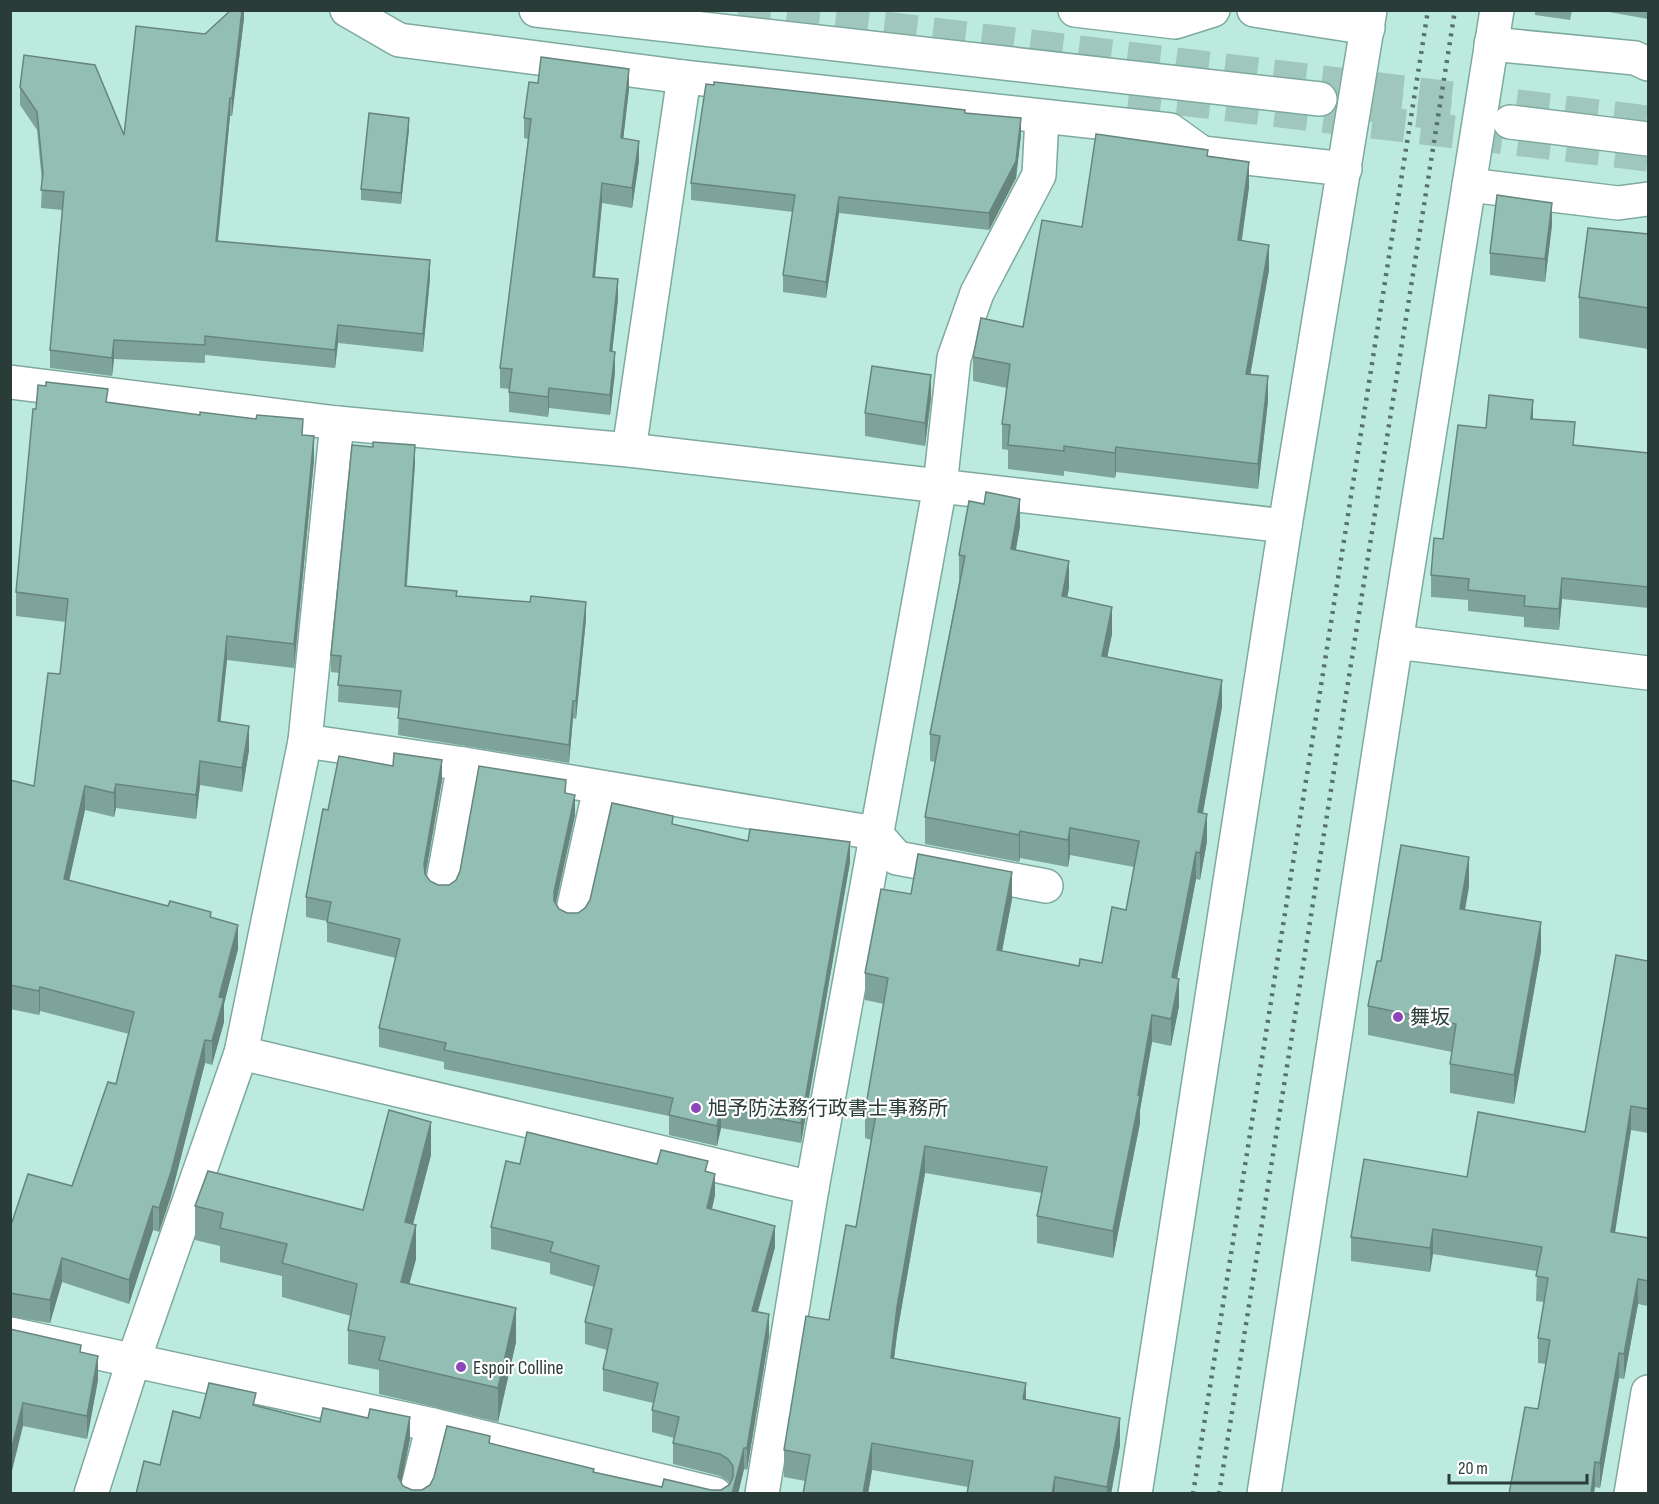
<svg xmlns="http://www.w3.org/2000/svg" width="1659" height="1504" font-family="'Sofia Sans Condensed','Noto Sans JP',sans-serif">
<style>
.lines{fill:none;stroke-linecap:round;stroke-linejoin:round}
.minor-tunnel{stroke:#a0c7be;stroke-width:33;stroke-dasharray:33 16;stroke-linecap:butt}
.highway-tunnel{stroke:#a0c7be;stroke-width:33;stroke-dasharray:33 16;stroke-linecap:butt}
.minor-casing{stroke:#7ea99e;stroke-width:36}
.minor{stroke:#fff;stroke-width:33}
.rail{stroke:#57716b;stroke-width:4.5;stroke-dasharray:3 6;stroke-linecap:butt}
.wall{fill:#7ea39a}
.shaded-wall{fill:#67857d}
.building{fill:#93beb3;stroke:#67857d;stroke-width:1.5}
.poi-dot{fill:#8d46b9;stroke:#fff;stroke-width:2}
.labels{text-anchor:middle;stroke-width:4.5;stroke-linejoin:round;paint-order:stroke}
.poi-label{font-size:20px;fill:#2a3c38;stroke:#fff;text-anchor:start}
</style>
<rect width="100%" height="100%" fill="#bdeadf"/>
<g class="lines">
<!-- minor-tunnel -->
<polyline class="minor-tunnel" points="1320,99 1508,122"/>
<!-- highway-tunnel -->
<g class="highway-tunnel">
<polyline points="738,10 1648,122"/>
<polyline points="1129,93 1648,155"/>
</g>
<defs>
<g id="minor">
<polyline points="347,10 399,40 684,77 1170,130 1202,153 1345,169"/>
<polyline points="536,10 1320,99"/>
<polyline points="1075,10 1175,22 1213,10"/>
<polyline points="1254,10 1368,28"/>
<polyline points="1491,44 1635,58 1648,64"/>
<polyline points="1510,122 1648,139"/>
<polyline points="1469,185 1618,203 1648,199"/>
<polyline points="10,382 337,423 629,450 1285,526"/>
<polyline points="629,450 684,77"/>
<polyline points="1396,642 1648,673"/>
<polyline points="305,741 464,764 875,833 897,858 1046,886"/>
<polyline points="442,887 464,764"/>
<polyline points="572,915 600,788"/>
<polyline points="241,1053 812,1188"/>
<polyline points="10,1334 433,1425 715,1494"/>
<polyline points="91,1494 134,1359 241,1053 305,741 337,423"/>
<polyline points="416,1494 433,1425"/>
<polyline points="762,1494 812,1188 940,486 954,358 977,293 1039,175 1042,117"/>
<polyline points="1135,1494 1285,526 1370,10"/>
<polyline points="1264,1494 1396,642 1497,10"/>
<polyline points="1631,1494 1648,1392"/>
</g>
</defs>
<!-- minor casing -->
<use href="#minor" class="minor-casing"/>
<!-- minor -->
<use href="#minor" class="minor"/>
<!-- rail -->
<g class="rail">
<polyline points="1193,1494 1428,10"/>
<polyline points="1219,1494 1455,10"/>
</g>
</g>
<!-- wall -->
<g class="wall">
<polygon points="244,10 244,18 232,116 230,116 218,241 430,278 423,352 338,343 335,368 205,355 205,363 114,359 112,376 50,368 50,350 62,210 41,208 42,182 37,130 20,105 20,87 124,135 205,34"/>
<polygon points="1535,10 1572,10 1570,20 1535,15"/>
<polygon points="1598,10 1648,10 1648,19"/>
<polygon points="538,83 629,89 623,139 639,161 632,208 602,203 595,277 618,299 612,352 615,372 610,415 549,408 548,417 509,412 509,389 500,388 500,368 528,139 524,138 524,118"/>
<polygon points="965,113 1021,135 1016,178 989,230 839,213 826,298 783,292 783,275 793,212 691,200 691,183"/>
<polygon points="409,129 401,204 361,200 361,189"/>
<polygon points="1208,156 1249,187 1242,240 1269,270 1250,374 1268,401 1258,489 1116,472 1115,478 1064,471 1064,476 1008,469 1008,450 1002,449 1002,424 1007,388 973,381 973,357 1023,327 1082,227"/>
<polygon points="1552,225 1545,282 1490,275 1490,253"/>
<polygon points="1648,234 1648,349 1579,338 1579,297"/>
<polygon points="931,398 925,446 865,436 865,413"/>
<polygon points="108,402 303,435 314,460 294,668 227,660 220,722 249,750 242,792 200,785 196,819 116,808 114,817 85,810 69,881 211,917 238,949 224,1004 224,1022 212,1065 205,1063 171,1196 159,1232 153,1230 129,1304 62,1282 50,1323 10,1317 10,1228 72,1186 116,1084 129,1034 40,1011 39,1015 10,1009 10,780 34,786 60,674 66,622 16,616 16,592 36,409"/>
<polygon points="1533,419 1575,445 1648,453 1648,608 1562,599 1559,630 1524,627 1524,617 1468,611 1468,600 1431,597 1431,575 1443,539 1486,428"/>
<polygon points="373,447 415,463 407,586 457,596 586,619 576,719 573,718 569,763 398,735 399,708 338,702 339,673 331,672 331,655"/>
<polygon points="1020,526 1016,550 1069,588 1067,597 1112,634 1107,657 1222,707 1203,813 1207,841 1200,880 1196,879 1177,978 1179,1006 1171,1046 1152,1042 1140,1110 1140,1123 1113,1258 1037,1243 1037,1216 1042,1193 925,1173 897,1334 894,1359 1026,1400 1120,1445 1111,1494 967,1494 968,1487 872,1470 868,1494 803,1494 805,1481 784,1477 784,1450 829,1320 856,1227 871,1140 865,1138 865,1111 884,1004 865,1000 865,973 911,894 1012,899 1002,951 1079,966 1102,963 1126,910 1134,867 1070,855 1068,867 1020,858 1019,862 925,844 925,817 935,762 930,761 930,734 959,582 959,555"/>
<polygon points="442,780 425,875 430,881 438,885 449,885 456,880 566,793 575,815 555,903 559,909 567,913 578,913 585,908 673,824 748,841 850,862 801,1143 721,1128 717,1146 669,1135 669,1116 444,1069 444,1062 379,1047 379,1028 396,958 327,942 327,921 306,917 306,897 328,810"/>
<polygon points="1469,886 1465,910 1541,951 1514,1104 1450,1093 1450,1064 1452,1052 1368,1035 1368,1006 1381,961"/>
<polygon points="1648,961 1648,1133 1631,1130 1615,1233 1648,1238 1648,1306 1638,1304 1624,1379 1619,1378 1600,1488 1595,1487 1538,1409 1546,1364 1538,1363 1538,1338 1544,1302 1536,1301 1537,1271 1433,1254 1430,1272 1351,1261 1351,1237 1467,1177 1585,1132"/>
<polygon points="431,1155 413,1224 416,1259 409,1284 516,1342 498,1422 379,1394 379,1370 348,1364 348,1330 351,1316 282,1297 282,1276 220,1262 220,1246 195,1240 195,1206 363,1210"/>
<polygon points="520,1164 657,1164 708,1172 715,1195 712,1209 775,1247 758,1312 769,1336 747,1470 744,1469 738,1494 136,1494 200,1418 256,1405 320,1422 410,1439 401,1482 403,1486 412,1490 422,1490 490,1443 594,1472 662,1487 711,1490 721,1490 729,1485 730,1483 728,1481 720,1476 673,1464 673,1443 674,1438 652,1432 652,1410 653,1403 603,1391 603,1369 607,1350 585,1344 585,1322 594,1287 550,1274 550,1263 491,1249 491,1227"/>
<polygon points="10,1329 81,1352 98,1380 87,1439 23,1426"/>
</g>
<!-- shaded-wall -->
<g class="shaded-wall">
<polygon points="242,10 244,10 244,18 232,116 232,98"/>
<polygon points="629,69 629,89 621,158 621,138"/>
<polygon points="230,98 230,116 216,259 216,241"/>
<polygon points="409,118 409,129 401,204 401,193"/>
<polygon points="1021,118 1021,135 1016,178 989,230 989,213"/>
<polygon points="639,141 639,161 632,208 632,188"/>
<polygon points="1249,162 1249,187 1238,264 1238,240"/>
<polygon points="602,183 602,203 593,297 593,277"/>
<polygon points="839,197 839,213 826,298 826,282"/>
<polygon points="1552,203 1552,225 1545,282 1545,259"/>
<polygon points="1269,245 1269,270 1246,399 1246,374"/>
<polygon points="430,260 430,278 423,352 423,334"/>
<polygon points="618,279 618,299 610,372 610,351"/>
<polygon points="338,325 338,343 335,368 335,350"/>
<polygon points="114,340 114,359 112,376 112,358"/>
<polygon points="615,352 615,372 610,415 610,395"/>
<polygon points="931,375 931,398 925,446 925,423"/>
<polygon points="1268,376 1268,401 1258,489 1258,464"/>
<polygon points="549,388 549,408 548,417 548,397"/>
<polygon points="1533,400 1533,421 1531,419"/>
<polygon points="314,436 314,460 294,668 294,644"/>
<polygon points="415,445 415,463 405,603 405,586"/>
<polygon points="1116,447 1116,472 1115,478 1115,453"/>
<polygon points="1020,499 1020,526 1011,576 1011,549"/>
<polygon points="1069,561 1069,588 1062,623 1062,596"/>
<polygon points="1562,578 1562,599 1559,630 1559,609"/>
<polygon points="586,602 586,619 576,719 576,701"/>
<polygon points="1112,607 1112,634 1102,683 1102,656"/>
<polygon points="227,636 227,660 218,745 218,721"/>
<polygon points="1222,680 1222,707 1198,839 1198,812"/>
<polygon points="573,701 573,718 569,763 569,745"/>
<polygon points="249,726 249,750 242,792 242,768"/>
<polygon points="442,760 442,780 424,884 424,864"/>
<polygon points="200,761 200,785 196,819 196,795"/>
<polygon points="116,784 116,808 114,817 114,793"/>
<polygon points="85,786 85,810 64,903 64,879"/>
<polygon points="575,795 575,815 554,912 554,892"/>
<polygon points="1207,814 1207,841 1200,880 1200,853"/>
<polygon points="1070,828 1070,855 1068,867 1068,840"/>
<polygon points="1020,831 1020,858 1019,862 1019,835"/>
<polygon points="850,842 850,862 801,1143 801,1123"/>
<polygon points="1196,852 1196,879 1172,1004 1172,977"/>
<polygon points="1469,857 1469,886 1460,938 1460,909"/>
<polygon points="1012,872 1012,899 997,977 997,950"/>
<polygon points="1541,922 1541,951 1514,1104 1514,1075"/>
<polygon points="238,925 238,949 224,1004 224,1022 212,1065 212,1041 219,997"/>
<polygon points="1179,979 1179,1006 1171,1046 1171,1019"/>
<polygon points="40,987 40,1011 39,1015 39,991"/>
<polygon points="1152,1015 1152,1042 1140,1110 1140,1123 1113,1258 1113,1231 1138,1095"/>
<polygon points="205,1040 205,1063 171,1196 159,1232 159,1208"/>
<polygon points="12,1085 12,1106 10,1111 10,1090"/>
<polygon points="1631,1106 1631,1130 1611,1257 1611,1232"/>
<polygon points="721,1108 721,1128 717,1146 717,1126"/>
<polygon points="431,1122 431,1155 405,1255 405,1222"/>
<polygon points="925,1146 925,1173 897,1334 891,1385 891,1358 897,1307"/>
<polygon points="715,1174 715,1195 707,1230 707,1208"/>
<polygon points="153,1206 153,1230 129,1304 129,1280"/>
<polygon points="416,1225 416,1259 401,1315 401,1282"/>
<polygon points="775,1226 775,1247 752,1332 752,1311"/>
<polygon points="1433,1229 1433,1254 1430,1272 1430,1248"/>
<polygon points="62,1258 62,1282 50,1323 50,1300"/>
<polygon points="1638,1279 1638,1304 1624,1379 1624,1354"/>
<polygon points="516,1308 516,1342 498,1422 498,1388"/>
<polygon points="769,1314 769,1336 747,1470 747,1448"/>
<polygon points="1619,1353 1619,1378 1600,1488 1600,1463"/>
<polygon points="98,1356 98,1380 87,1439 87,1416"/>
<polygon points="1026,1383 1026,1410 1023,1399"/>
<polygon points="23,1403 23,1426 10,1479 10,1455"/>
<polygon points="410,1417 410,1439 399,1494 398,1477"/>
<polygon points="1120,1418 1120,1445 1111,1494 1107,1494 1107,1487"/>
<polygon points="872,1443 872,1470 868,1494 863,1494"/>
<polygon points="744,1448 744,1469 738,1494 732,1494"/>
<polygon points="1595,1462 1595,1487 1594,1494 1591,1494"/>
<polygon points="1055,1477 1055,1494 1052,1494"/>
</g>
<!-- building -->
<g class="building">
<polygon points="231,10 242,10 232,98 230,98 216,241 430,260 423,334 338,325 335,350 205,336 205,345 114,340 112,358 50,350 64,192 41,190 43,173 37,112 20,87 24,55 95,65 124,135 136,26 205,34"/>
<polygon points="541,57 629,69 621,138 639,141 632,188 602,183 593,277 618,279 610,351 615,352 610,395 549,388 548,397 509,392 512,369 500,368 531,119 524,118 529,82 538,83"/>
<polygon points="714,82 965,110 965,113 1021,118 1016,161 989,213 839,197 826,282 783,275 795,195 691,183 706,84 714,85"/>
<polygon points="369,113 409,118 401,193 361,189"/>
<polygon points="1096,134 1208,150 1207,156 1249,162 1238,240 1269,245 1246,374 1268,376 1258,464 1116,447 1115,453 1064,446 1064,451 1008,445 1010,425 1002,424 1010,364 973,357 981,318 1023,327 1042,220 1082,227"/>
<polygon points="1497,195 1552,203 1545,259 1490,253"/>
<polygon points="1588,228 1648,234 1648,308 1579,297"/>
<polygon points="872,366 931,375 925,423 865,413"/>
<polygon points="46,382 108,389 106,402 200,415 200,412 256,419 257,415 303,419 302,435 314,436 294,644 227,636 218,721 249,726 242,768 200,761 196,795 116,784 114,793 85,786 64,879 168,906 170,901 211,912 210,917 238,925 219,997 224,998 212,1041 205,1040 171,1172 159,1208 153,1206 129,1280 62,1258 50,1300 10,1293 10,1228 28,1174 72,1186 108,1082 116,1084 134,1012 40,987 39,991 10,985 10,780 34,786 48,673 60,674 68,599 16,592 33,409 36,409 38,385 46,386"/>
<polygon points="1489,395 1533,400 1531,419 1575,422 1573,445 1648,453 1648,587 1562,578 1559,609 1524,606 1525,596 1468,590 1469,579 1431,575 1434,538 1443,539 1458,425 1486,428"/>
<polygon points="373,442 415,445 405,586 457,591 456,596 530,602 531,596 586,602 576,701 573,701 569,745 398,718 401,691 338,685 341,656 331,655 352,445 373,447"/>
<polygon points="986,492 1020,499 1011,549 1069,561 1062,596 1112,607 1102,656 1222,680 1198,812 1207,814 1200,853 1196,852 1172,977 1179,979 1171,1019 1152,1015 1138,1095 1140,1096 1113,1231 1037,1216 1047,1167 925,1146 897,1307 891,1358 1026,1383 1023,1399 1120,1418 1107,1487 1055,1477 1052,1494 967,1494 973,1461 872,1443 863,1494 803,1494 810,1455 784,1450 806,1316 829,1320 846,1225 856,1227 876,1114 865,1111 888,978 865,973 881,889 911,894 918,854 1012,872 997,950 1079,966 1080,959 1102,963 1112,907 1126,910 1139,841 1070,828 1068,840 1020,831 1019,835 925,817 940,736 930,734 965,556 959,555 969,501 984,504"/>
<polygon points="394,753 442,760 424,864 425,874 430,881 438,885 449,885 456,880 460,871 479,766 566,780 565,793 575,795 554,892 554,901 559,909 567,913 578,913 585,908 590,900 612,803 673,816 672,824 748,841 750,829 850,842 801,1123 721,1108 717,1126 669,1115 673,1098 444,1050 446,1043 379,1028 400,939 327,922 331,902 306,897 323,809 328,810 339,756 393,766"/>
<polygon points="1401,845 1469,857 1460,909 1541,922 1514,1075 1450,1064 1456,1024 1368,1006 1377,961 1381,961"/>
<polygon points="1616,955 1648,961 1648,1109 1631,1106 1611,1232 1648,1238 1648,1281 1638,1279 1624,1354 1619,1353 1600,1463 1595,1462 1591,1494 1509,1494 1525,1407 1538,1409 1550,1340 1538,1338 1548,1278 1536,1276 1542,1247 1433,1229 1430,1248 1351,1237 1364,1159 1467,1177 1478,1112 1585,1132"/>
<polygon points="389,1110 431,1122 405,1222 416,1225 401,1282 516,1308 498,1388 379,1360 385,1337 348,1330 357,1284 282,1263 287,1244 220,1228 223,1213 195,1206 208,1171 363,1210"/>
<polygon points="527,1132 657,1164 661,1150 708,1161 705,1171 715,1174 707,1208 775,1226 752,1311 769,1314 747,1448 744,1448 732,1494 136,1494 144,1461 160,1465 173,1411 200,1418 209,1383 256,1393 253,1405 320,1422 323,1408 368,1418 370,1409 410,1417 398,1477 403,1486 412,1490 422,1490 430,1485 434,1477 447,1426 490,1436 489,1443 594,1469 593,1472 662,1487 664,1479 711,1490 721,1490 729,1485 733,1477 733,1466 728,1459 720,1454 673,1443 679,1417 652,1410 658,1383 603,1369 612,1329 585,1322 599,1266 550,1252 553,1242 491,1227 506,1161 520,1164"/>
<polygon points="10,1329 81,1345 80,1352 98,1356 87,1416 23,1403 10,1455"/>
</g>
<!-- markers -->
<g class="poi-dot">
<circle cx="1398" cy="1017" r="6"/>
<circle cx="696" cy="1108" r="6"/>
<circle cx="461" cy="1367" r="6"/>
</g>
<g class="labels">
<!-- poi labels -->
<g class="poi-label">
<text x="1410" y="1024">舞坂</text>
<text x="708" y="1115">旭予防法務行政書士事務所</text>
<text x="473" y="1374">Espoir Colline</text>
</g>
</g>
<!-- border -->
<rect width="1659" height="1504" fill="none" stroke="#2a3c38" stroke-width="24"/>
<!-- scale -->
<path d="M1449 1474v9h138v-9" fill="none" stroke="#2a3c38" stroke-width="3"/>
<text x="1458" y="1474" font-size="18" fill="#2a3c38" stroke="#ffffff" stroke-width="4.5" paint-order="stroke">20 m</text>
</svg>
